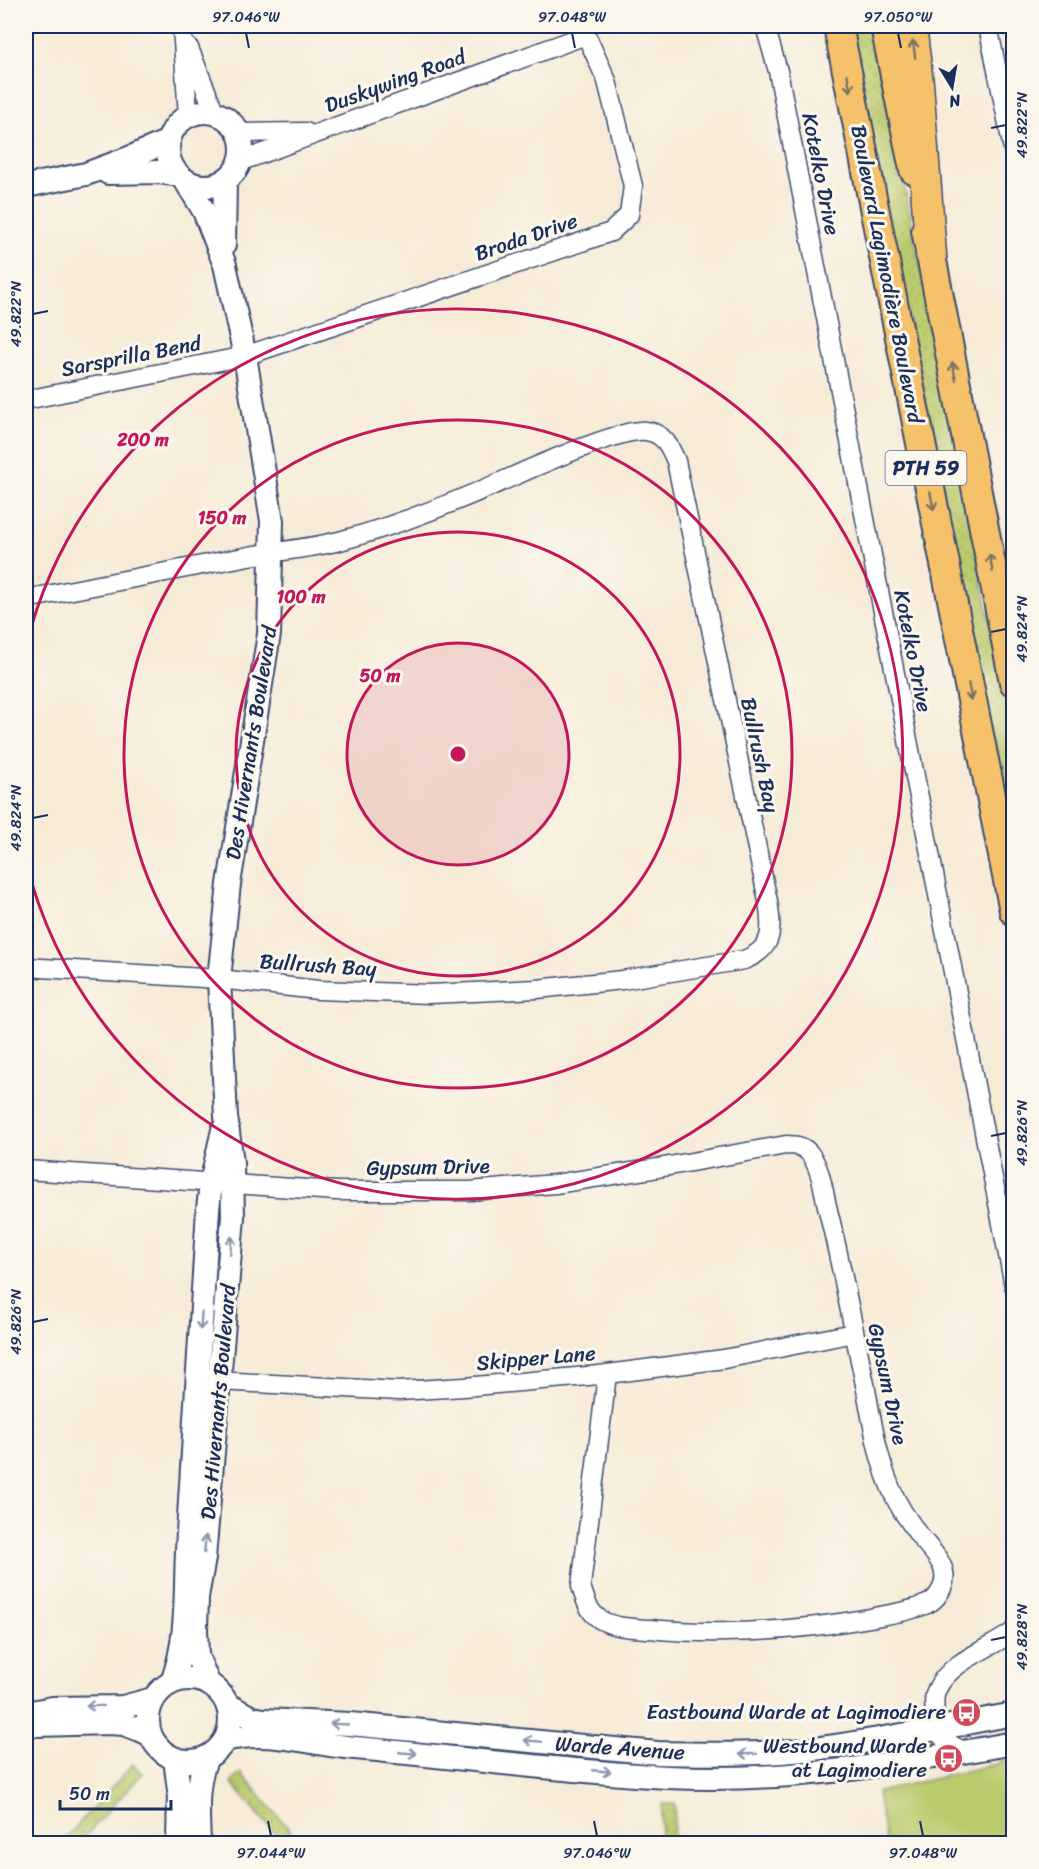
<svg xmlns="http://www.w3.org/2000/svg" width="1039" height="1869" font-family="Sriracha,sans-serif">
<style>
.grass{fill:url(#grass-dots);stroke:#6b7c66;stroke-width:1.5}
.park{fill:#bbca6d;stroke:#6b7c66;stroke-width:1.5}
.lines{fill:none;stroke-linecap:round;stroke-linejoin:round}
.minor-casing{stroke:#3c4b70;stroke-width:21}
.tertiary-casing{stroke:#3c4b70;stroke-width:26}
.primary-casing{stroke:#3c4b70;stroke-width:32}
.trunk-casing{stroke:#3c4b70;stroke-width:33}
.minor{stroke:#fff;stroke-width:18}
.tertiary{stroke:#fff;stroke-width:22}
.primary{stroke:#f5c16b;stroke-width:28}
.trunk{stroke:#f5c16b;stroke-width:30}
.oneway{stroke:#7d7164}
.oneway2{stroke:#8d97ae}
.ticks{fill:none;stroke:#1b2f5e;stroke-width:2}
.ring{fill:none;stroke:#c2185b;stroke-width:3}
.labels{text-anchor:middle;stroke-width:6;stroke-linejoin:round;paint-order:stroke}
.shield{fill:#fbf7ec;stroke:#5e6b89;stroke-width:1.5}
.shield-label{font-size:20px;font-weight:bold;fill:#1b2f5e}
.street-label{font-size:21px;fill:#1b2f5e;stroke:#fbf7ec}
.poi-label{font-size:21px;fill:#1b2f5e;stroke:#fbf7ec;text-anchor:end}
.centre{fill:#c2185b;stroke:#fbf7ec;stroke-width:3}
.ring-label{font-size:18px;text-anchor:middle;font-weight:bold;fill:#c2185b;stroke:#fbf7ec;stroke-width:6;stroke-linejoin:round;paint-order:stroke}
.neatline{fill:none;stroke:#1b2f5e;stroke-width:2}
.ticks-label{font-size:15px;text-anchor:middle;fill:#1b2f5e}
</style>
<defs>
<pattern id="grass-dots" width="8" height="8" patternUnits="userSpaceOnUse" patternTransform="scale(1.5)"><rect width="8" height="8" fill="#bbca6d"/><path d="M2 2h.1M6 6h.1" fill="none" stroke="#a0ae61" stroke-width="1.8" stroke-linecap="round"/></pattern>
</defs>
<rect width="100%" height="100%" fill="#fbf7ec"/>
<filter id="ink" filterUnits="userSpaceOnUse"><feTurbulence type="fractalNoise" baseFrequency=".0167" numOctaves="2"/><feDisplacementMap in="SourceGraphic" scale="12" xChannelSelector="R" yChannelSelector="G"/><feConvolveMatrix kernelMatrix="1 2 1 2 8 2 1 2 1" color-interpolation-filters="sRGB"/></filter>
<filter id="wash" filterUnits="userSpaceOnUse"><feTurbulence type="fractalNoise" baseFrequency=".008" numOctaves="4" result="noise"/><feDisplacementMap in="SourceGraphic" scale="24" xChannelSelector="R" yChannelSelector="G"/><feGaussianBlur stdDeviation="1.35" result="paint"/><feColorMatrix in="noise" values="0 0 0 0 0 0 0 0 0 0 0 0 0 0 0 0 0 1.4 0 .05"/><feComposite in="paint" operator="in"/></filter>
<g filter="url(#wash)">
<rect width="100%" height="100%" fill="#f6ebd7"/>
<!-- grass -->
<g class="grass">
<polygon points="850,26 873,26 1013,738 1013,846"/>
<polygon points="133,1764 142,1774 79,1843 61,1843"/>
<polygon points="241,1773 301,1843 283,1843 231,1782"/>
<polygon points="662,1804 675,1804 673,1843 660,1843"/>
</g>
<!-- park -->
<polygon class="park" points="1013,1760 1013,1843 886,1843 877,1792"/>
</g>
<g filter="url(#ink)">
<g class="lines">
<defs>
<g id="minor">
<polyline points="182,26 188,116"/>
<polyline points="765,26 778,71 1014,1286"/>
<polyline points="988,26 1014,154"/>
<polyline points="189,48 215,113"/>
<polyline points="238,133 306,132"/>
<polyline points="239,162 586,35"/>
<polyline points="26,400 245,356 611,232 629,215 633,186 607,81 582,26"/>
<path d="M26,599c74,-14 149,-29 223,-43 31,-5 64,-8 94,-16 59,-16 115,-39 171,-64 25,-11 109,-48 132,-45 18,2 24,16 30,30l92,440c4,28 7,47 -24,59l-122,20 -85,9 -107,5 -112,-4 -99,-11 -193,-12"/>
<path d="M26,1170l311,21h133l85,-7 103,-16 128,-23c10,0 18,1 24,9 11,15 13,35 17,52 13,52 23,106 34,159 11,49 15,104 42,147 5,7 10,15 15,22 12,16 34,33 24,54 -3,7 -8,13 -15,16 -17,8 -39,10 -57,14 -73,13 -147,18 -221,11 -16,-1 -34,-1 -48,-9 -13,-8 -16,-21 -20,-34l26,-211"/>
<polyline points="219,1381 399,1391 464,1387 599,1375 724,1359 854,1333"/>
<path d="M967,1752c-16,-6 -28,-12 -31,-31 -1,-10 -4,-22 1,-32 14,-29 52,-39 77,-58"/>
</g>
<g id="tertiary">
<circle cx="205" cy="149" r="37"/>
<polyline points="108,173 158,172 179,175"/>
<polyline points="185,180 204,211 225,265 245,356 272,521 269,634 229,884 219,979 226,1117 232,1163 233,1217 204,1558 197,1597 196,1629 197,1656 208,1682 206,1682"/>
<polyline points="26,186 86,174 129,158 168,141"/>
<polyline points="224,245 225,180"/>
<circle cx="189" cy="1720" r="41"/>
<path d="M172,1682c18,-47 12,-99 16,-149 7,-108 13,-216 20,-324l3,-26 12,-53"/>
<path d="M228,1705l24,13 12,2 86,4 308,29c49,1 98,2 147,-3 70,-8 139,-23 209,-36"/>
<polyline points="26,1713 52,1708 123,1707 153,1699"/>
<polyline points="36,1725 110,1723 124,1724 150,1734"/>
<path d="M225,1740c40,-11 82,3 121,7 107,10 214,24 321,30 117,6 232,-13 347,-34"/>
<polyline points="175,1759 179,1790 178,1844"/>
<path d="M199,1844c-1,-30 -4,-60 8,-87"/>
</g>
<g id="primary">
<polyline points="838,26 1014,911"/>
<polyline points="885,26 914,170"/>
<polyline points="926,230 1014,682"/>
</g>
<polyline id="trunk" points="911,26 918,83 931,254"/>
</defs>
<!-- minor casing -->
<use href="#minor" class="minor-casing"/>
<!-- tertiary casing -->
<use href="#tertiary" class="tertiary-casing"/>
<!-- primary casing -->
<use href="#primary" class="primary-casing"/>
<!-- trunk casing -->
<use href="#trunk" class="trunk-casing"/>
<!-- minor -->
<use href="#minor" class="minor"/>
<!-- tertiary -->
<use href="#tertiary" class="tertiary"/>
<!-- primary -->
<use href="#primary" class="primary"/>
<!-- trunk -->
<use href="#trunk" class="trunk"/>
</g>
<!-- one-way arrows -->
<defs><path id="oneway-shaft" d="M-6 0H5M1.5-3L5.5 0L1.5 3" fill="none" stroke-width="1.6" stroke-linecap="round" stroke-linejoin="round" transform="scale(1.5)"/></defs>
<g class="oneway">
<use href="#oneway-shaft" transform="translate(914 49) rotate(-98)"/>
<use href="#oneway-shaft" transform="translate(849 83) rotate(79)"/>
<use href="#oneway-shaft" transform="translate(954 371) rotate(-101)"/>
<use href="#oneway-shaft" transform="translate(932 501) rotate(79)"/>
<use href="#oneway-shaft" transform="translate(991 563) rotate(-101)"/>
<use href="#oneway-shaft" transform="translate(970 692) rotate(79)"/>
</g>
<g class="oneway2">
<use href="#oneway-shaft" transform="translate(231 1245) rotate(-85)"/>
<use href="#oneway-shaft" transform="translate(201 1321) rotate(94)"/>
<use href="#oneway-shaft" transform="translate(205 1544) rotate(-85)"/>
<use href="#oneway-shaft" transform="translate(95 1706) rotate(179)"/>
<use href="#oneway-shaft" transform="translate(339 1724) rotate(-177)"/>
<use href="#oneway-shaft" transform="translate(533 1741) rotate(-175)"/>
<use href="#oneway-shaft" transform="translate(408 1753) rotate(5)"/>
<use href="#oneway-shaft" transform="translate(748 1754) rotate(179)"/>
<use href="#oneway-shaft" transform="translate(602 1771) rotate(5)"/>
</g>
</g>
<!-- ticks -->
<path class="ticks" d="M246,33l3,15M572,33l3,15M898,33l3,15M991,128l15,-3M33,314l15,-3M991,632l15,-3M33,818l15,-3M991,1136l15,-3M33,1322l15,-3M991,1640l15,-3M268,1821l3,15M594,1821l3,15M920,1821l3,15"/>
<!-- distance rings -->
<circle cx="458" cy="754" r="111" fill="#c2185b" fill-opacity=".12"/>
<g class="ring">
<circle cx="458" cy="754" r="111"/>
<circle cx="458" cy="754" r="222"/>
<circle cx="458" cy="754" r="334"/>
<path d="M26 646A445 445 0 1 1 26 862"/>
</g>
<!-- icons -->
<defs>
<symbol id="bus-disc" viewBox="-11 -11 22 22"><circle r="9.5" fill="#d1495b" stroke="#fbf7ec"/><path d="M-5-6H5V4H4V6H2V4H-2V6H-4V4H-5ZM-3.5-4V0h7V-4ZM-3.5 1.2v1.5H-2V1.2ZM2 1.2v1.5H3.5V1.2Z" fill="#fff"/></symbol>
</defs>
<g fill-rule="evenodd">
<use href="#bus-disc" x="950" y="1696" width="33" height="33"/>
<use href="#bus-disc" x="932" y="1742" width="33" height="33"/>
</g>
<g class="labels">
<!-- shield labels -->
<rect class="shield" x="885.5" y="451" width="81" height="34" rx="4.5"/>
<g class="shield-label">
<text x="926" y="475">PTH 59</text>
</g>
<!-- street labels -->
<g class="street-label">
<text transform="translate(395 81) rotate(-20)" y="7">Duskywing Road</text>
<text transform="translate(821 174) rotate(79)" y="7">Kotelko Drive</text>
<text transform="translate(526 237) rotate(-19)" y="7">Broda Drive</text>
<text transform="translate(887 274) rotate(79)" y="7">Boulevard Lagimodière Boulevard</text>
<text transform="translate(131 356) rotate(-11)" y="7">Sarsprilla Bend</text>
<text transform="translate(913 651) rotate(79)" y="7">Kotelko Drive</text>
<text transform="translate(251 743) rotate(-81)" y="7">Des Hivernants Boulevard</text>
<text transform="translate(760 755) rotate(78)" y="7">Bullrush Bay</text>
<text transform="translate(318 965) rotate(4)" y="7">Bullrush Bay</text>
<text transform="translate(428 1167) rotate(-1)" y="7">Gypsum Drive</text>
<text transform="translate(536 1358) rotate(-5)" y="7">Skipper Lane</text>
<text transform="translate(888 1384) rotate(78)" y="7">Gypsum Drive</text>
<text transform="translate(218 1402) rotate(-85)" y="7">Des Hivernants Boulevard</text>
<text transform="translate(620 1748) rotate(4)" y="7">Warde Avenue</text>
</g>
<!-- poi labels -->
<g class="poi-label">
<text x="946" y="1719">Eastbound Warde at Lagimodiere</text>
<text x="927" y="1753">Westbound Warde<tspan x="927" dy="24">at Lagimodiere</tspan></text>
</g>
</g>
<circle cx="458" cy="754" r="9" class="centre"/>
<g class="ring-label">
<text x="143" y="446">200 m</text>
<text x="222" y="524">150 m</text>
<text x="301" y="603">100 m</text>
<text x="380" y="682">50 m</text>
</g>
<!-- margin -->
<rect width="1039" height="1869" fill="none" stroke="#fbf7ec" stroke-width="66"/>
<!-- north arrow -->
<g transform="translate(952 87) rotate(169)" stroke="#fbf7ec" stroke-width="4.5" paint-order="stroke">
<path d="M0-4.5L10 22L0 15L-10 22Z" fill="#1b2f5e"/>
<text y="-9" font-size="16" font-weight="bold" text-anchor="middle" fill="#1b2f5e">N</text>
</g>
<!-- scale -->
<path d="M60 1800v9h111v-9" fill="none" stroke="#1b2f5e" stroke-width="3"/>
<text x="69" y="1800" font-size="18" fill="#1b2f5e" stroke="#fbf7ec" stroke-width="4.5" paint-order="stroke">50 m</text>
<rect x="33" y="33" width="973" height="1803" class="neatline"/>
<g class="ticks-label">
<text x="246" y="22">97.046°W</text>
<text x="572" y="22">97.048°W</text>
<text x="898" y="22">97.050°W</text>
<text transform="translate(1022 125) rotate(-90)" y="5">49.822°N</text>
<text transform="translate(16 314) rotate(-90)" y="5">49.822°N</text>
<text transform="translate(1022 629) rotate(-90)" y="5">49.824°N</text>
<text transform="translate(16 818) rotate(-90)" y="5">49.824°N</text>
<text transform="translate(1022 1133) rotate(-90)" y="5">49.826°N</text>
<text transform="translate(16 1322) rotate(-90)" y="5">49.826°N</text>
<text transform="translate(1022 1637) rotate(-90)" y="5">49.828°N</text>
<text x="271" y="1858">97.044°W</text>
<text x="597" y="1858">97.046°W</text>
<text x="923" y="1858">97.048°W</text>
</g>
</svg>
